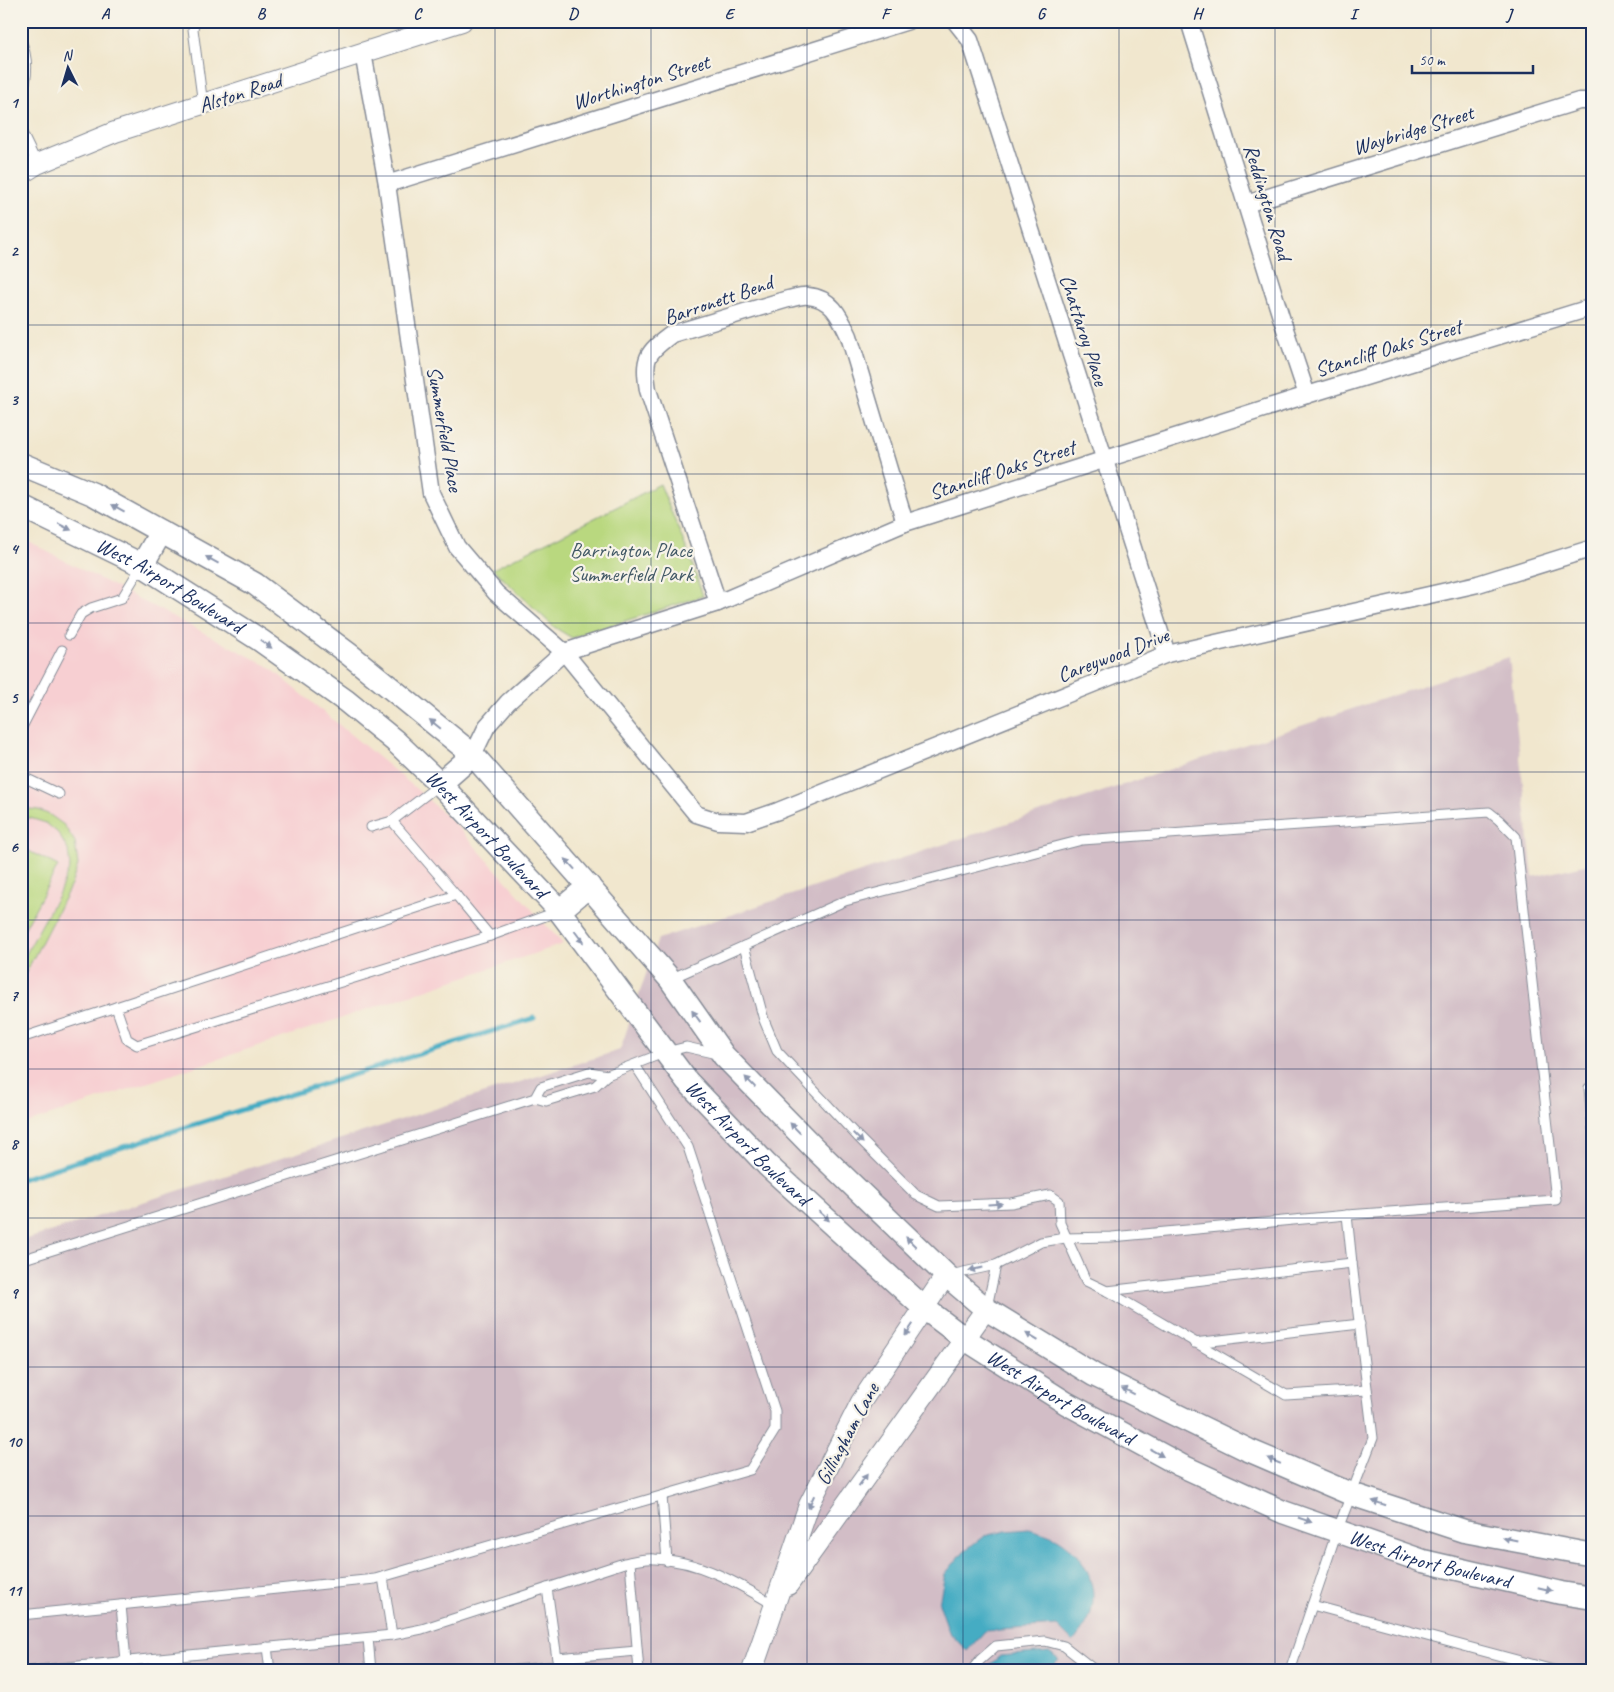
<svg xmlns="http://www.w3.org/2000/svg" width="1614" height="1692" font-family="Caveat,sans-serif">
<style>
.built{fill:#f7cfd2}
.industrial{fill:#d2bdc6}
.green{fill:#b9d87f;stroke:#6a846e}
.water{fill:#44acc3;stroke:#306e90}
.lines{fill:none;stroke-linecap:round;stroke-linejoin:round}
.stream{stroke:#44acc3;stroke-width:5}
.service-casing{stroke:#868b96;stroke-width:11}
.minor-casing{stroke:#868b96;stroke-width:19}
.tertiary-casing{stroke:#868b96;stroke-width:22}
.secondary-casing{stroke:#868b96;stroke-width:25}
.service{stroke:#fff;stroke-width:9}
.minor{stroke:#fff;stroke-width:16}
.tertiary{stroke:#fff;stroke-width:20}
.secondary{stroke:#fff;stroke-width:22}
.oneway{fill:#8d97ae}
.grid{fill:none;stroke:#1b2f5e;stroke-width:1;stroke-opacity:0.55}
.labels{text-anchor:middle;stroke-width:4.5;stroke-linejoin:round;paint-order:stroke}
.street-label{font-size:21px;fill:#1b2f5e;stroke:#f7f3e8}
.park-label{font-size:21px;fill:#425966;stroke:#f7f3e8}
.neatline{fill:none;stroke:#1b2f5e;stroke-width:2}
.grid-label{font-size:16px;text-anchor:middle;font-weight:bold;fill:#1b2f5e}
</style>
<rect width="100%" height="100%" fill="#f7f3e8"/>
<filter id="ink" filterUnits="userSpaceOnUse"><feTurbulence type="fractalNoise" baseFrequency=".02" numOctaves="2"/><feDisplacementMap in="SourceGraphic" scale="10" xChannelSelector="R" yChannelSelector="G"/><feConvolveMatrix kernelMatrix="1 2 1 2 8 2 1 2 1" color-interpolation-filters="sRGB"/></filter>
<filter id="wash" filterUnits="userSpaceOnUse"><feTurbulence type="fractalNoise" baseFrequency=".0096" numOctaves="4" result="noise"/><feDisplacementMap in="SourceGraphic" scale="20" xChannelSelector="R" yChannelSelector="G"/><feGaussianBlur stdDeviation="1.12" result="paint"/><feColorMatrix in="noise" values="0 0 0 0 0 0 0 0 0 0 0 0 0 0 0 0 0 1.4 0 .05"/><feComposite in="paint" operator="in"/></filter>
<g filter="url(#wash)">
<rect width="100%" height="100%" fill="#f1e7ce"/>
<!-- built -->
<polygon class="built" points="21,538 268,666 413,786 454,823 563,944 21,1125"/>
<!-- industrial -->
<polygon class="industrial" points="1509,657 1533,877 1593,863 1593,1671 21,1671 21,1241 620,1050 658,939"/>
<!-- green -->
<g class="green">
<path d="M660,484l29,71 14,41 -131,42 -18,-11 -61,-58c55,-28 112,-55 167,-85z"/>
<polygon points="21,808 38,810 50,815 64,825 75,842 78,865 71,885 21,982 21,963 59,893 70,867 68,850 58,833 46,823 30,818 21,818"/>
<polygon points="21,847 58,866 21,935"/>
</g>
<!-- water -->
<g class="water">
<path d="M1029,1529c7,2 15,4 22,7 27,11 47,43 41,72 -2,13 -11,24 -19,34l-16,-16 -72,5 -18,20 -18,-19 -10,-29 6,-29 19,-23 20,-15 22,-5z"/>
<polygon points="1049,1652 1059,1660 1048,1671 992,1671 987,1667 1000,1656"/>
</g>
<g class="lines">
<!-- stream -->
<polyline class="stream" points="21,1179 534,1018"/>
</g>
</g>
<g filter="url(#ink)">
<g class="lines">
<defs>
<g id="service">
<polyline points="195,21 193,29 203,105"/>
<path d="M21,40c7,17 8,37 0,54"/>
<polyline points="21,131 37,164"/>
<polyline points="69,635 81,614 91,608 122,598 142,565"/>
<polyline points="21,729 62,650"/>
<polyline points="21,776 59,794"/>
<polyline points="440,784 392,821 456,895 116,1007 127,1039 137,1045 490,936 559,911"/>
<polyline points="371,827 392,821"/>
<polyline points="456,895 490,936"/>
<polyline points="744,946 764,1020 777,1051 857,1136 916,1195 939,1206 1011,1203 1050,1195 1059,1201 1060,1223 1086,1281 1107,1291 1286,1395 1367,1390"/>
<polyline points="670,979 845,901 1082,840 1489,812 1499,820 1516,837 1556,1200 1347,1215 1112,1237 1065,1238 1041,1242 996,1265"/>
<polyline points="21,1038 116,1007"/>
<polyline points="1593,1087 1589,1088 1593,1129"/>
<polyline points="535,1098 546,1101 595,1086 607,1075 666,1052 686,1047 717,1054"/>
<polyline points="21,1260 535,1098 541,1087 589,1072 607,1075"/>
<polyline points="950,1275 996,1265 987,1307"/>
<polyline points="1107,1291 1352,1263"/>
<polyline points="1194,1343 1360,1324"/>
<polyline points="662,1496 667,1561"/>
<polyline points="630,1562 639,1671"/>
<polyline points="383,1577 392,1635"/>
<polyline points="121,1605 126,1661"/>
<polyline points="1312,1605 1557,1671"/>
<polyline points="21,1615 375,1579 750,1470 775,1430 775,1411 688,1147 635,1065"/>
<polyline points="368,1638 371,1671"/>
<polyline points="267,1647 270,1671"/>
<polyline points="557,1658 637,1651"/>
<path d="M28,1671l364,-36 30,-6 202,-66c10,-2 21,-5 31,-4 43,1 83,24 119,46"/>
<polyline points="504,1671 558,1666 547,1588"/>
<polyline points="971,1671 980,1660 996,1646 1045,1641 1064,1646 1096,1671"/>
<polyline points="1290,1671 1337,1531 1373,1438 1352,1263 1347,1215"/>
</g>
<g id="minor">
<polyline points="955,21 970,40 1167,654"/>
<polyline points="1189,21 1281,317 1307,395"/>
<polyline points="363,53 387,184 431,493 457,547 496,593 564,652 696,814 718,821 746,822 778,811 1167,654 1478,584 1593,548"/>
<polyline points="387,184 908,21"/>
<polyline points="1246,204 1579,101 1593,101"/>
<path d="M718,603l-70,-213c-5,-32 -2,-37 24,-56l116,-35c6,-1 14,-4 20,-3 24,2 32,21 41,40l56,187"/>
<polyline points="473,755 487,726 508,702 564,652 718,603 905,523 1307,395 1593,307"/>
</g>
<g id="tertiary">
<polyline points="21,174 37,164 115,132 462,21"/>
<polyline points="788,1585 986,1309"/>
<polyline points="752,1671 809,1505 861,1402 946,1275"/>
</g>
<g id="secondary">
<polyline points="21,464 93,494 255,584 350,655 473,755 670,979 724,1056 813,1147 946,1275 986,1309 1094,1375 1248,1450 1351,1494 1464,1531 1593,1555"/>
<path id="s1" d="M21,506l121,59 118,75 86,61 49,40 45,43 118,125 129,172 80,84 157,143 41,31 101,64 114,62 103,47 140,49 138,32 32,5"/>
<polyline points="142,565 161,532"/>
<polyline points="440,784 473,755"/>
<polyline points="559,911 589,886"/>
</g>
</defs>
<!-- service casing -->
<use href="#service" class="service-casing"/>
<!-- minor casing -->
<use href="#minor" class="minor-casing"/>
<!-- tertiary casing -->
<use href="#tertiary" class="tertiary-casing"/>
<!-- secondary casing -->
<use href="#secondary" class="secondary-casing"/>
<!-- service -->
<use href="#service" class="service"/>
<!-- minor -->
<use href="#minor" class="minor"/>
<!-- tertiary -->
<use href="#tertiary" class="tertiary"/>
<!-- secondary -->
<use href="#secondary" class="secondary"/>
</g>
<!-- one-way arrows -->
<defs><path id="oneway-solid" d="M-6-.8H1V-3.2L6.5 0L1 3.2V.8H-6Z" transform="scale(1.25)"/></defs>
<g class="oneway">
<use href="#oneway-solid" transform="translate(118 508) rotate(-151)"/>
<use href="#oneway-solid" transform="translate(65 527) rotate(26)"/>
<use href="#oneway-solid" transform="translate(212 560) rotate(-151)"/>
<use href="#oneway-solid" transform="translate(266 644) rotate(35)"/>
<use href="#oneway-solid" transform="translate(435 724) rotate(-141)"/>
<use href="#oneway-solid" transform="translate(570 864) rotate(-132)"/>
<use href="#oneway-solid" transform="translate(579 937) rotate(53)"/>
<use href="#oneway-solid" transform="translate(696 1016) rotate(-126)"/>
<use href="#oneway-solid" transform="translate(750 1082) rotate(-134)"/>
<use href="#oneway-solid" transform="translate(795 1128) rotate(-134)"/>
<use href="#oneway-solid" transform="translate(858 1138) rotate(45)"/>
<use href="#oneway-solid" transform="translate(995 1204) rotate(-3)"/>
<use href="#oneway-solid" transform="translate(824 1216) rotate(42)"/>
<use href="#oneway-solid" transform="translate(911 1242) rotate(-136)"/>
<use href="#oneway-solid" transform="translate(976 1269) rotate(168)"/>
<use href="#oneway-solid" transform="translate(909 1330) rotate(124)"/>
<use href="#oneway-solid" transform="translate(1032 1337) rotate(-149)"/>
<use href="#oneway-solid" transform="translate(1128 1391) rotate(-154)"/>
<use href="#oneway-solid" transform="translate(1157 1453) rotate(29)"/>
<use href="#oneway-solid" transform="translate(1274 1461) rotate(-157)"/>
<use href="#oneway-solid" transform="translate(863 1480) rotate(-54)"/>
<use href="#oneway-solid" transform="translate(811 1502) rotate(115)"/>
<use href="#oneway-solid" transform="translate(1379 1503) rotate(-162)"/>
<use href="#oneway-solid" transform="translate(1305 1520) rotate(19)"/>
<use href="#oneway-solid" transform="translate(1510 1539) rotate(-169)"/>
<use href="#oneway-solid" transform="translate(1545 1589) rotate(13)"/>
</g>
</g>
<!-- grid -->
<path class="grid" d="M183,21v1650M339,21v1650M495,21v1650M651,21v1650M807,21v1650M963,21v1650M1119,21v1650M1275,21v1650M1431,21v1650M21,176h1572M21,325h1572M21,474h1572M21,623h1572M21,772h1572M21,920h1572M21,1069h1572M21,1218h1572M21,1367h1572M21,1516h1572"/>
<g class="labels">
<!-- street labels -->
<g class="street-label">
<text transform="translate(641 82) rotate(-17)" y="7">Worthington Street</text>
<text transform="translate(240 93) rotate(-18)" y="7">Alston Road</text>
<text transform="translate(1413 130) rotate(-17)" y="7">Waybridge Street</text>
<text transform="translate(1268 202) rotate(73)" y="7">Reddington Road</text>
<text transform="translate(718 300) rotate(-19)" y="7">Barronett Bend</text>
<text transform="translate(1084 330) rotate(72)" y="7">Chattaroy Place</text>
<text transform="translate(1388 348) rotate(-17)" y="7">Stancliff Oaks Street</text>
<text transform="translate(445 429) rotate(80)" y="7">Summerfield Place</text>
<text transform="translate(1002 470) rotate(-18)" y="7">Stancliff Oaks Street</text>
<text dy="7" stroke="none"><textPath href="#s1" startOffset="169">West Airport Boulevard</textPath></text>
<text transform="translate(1113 655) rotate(-21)" y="7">Careywood Drive</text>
<text dy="7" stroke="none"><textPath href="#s1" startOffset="574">West Airport Boulevard</textPath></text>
<text dy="7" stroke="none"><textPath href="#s1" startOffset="979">West Airport Boulevard</textPath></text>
<text dy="7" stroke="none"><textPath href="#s1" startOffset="1384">West Airport Boulevard</textPath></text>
<text transform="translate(847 1434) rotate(-62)" y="7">Gillingham Lane</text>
<text dy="7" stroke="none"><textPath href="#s1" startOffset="1789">West Airport Boulevard</textPath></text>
</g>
<!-- park labels -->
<g class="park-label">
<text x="631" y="557">Barrington Place<tspan x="631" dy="24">Summerfield Park</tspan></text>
</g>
</g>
<!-- margin -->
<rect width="1614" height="1692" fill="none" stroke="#f7f3e8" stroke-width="55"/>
<!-- north arrow -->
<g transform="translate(68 68) rotate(355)" stroke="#f7f3e8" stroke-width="4" paint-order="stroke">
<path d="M0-4L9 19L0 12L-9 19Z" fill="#1b2f5e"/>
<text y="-8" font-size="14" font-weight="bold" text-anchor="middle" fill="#1b2f5e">N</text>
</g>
<!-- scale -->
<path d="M1412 65v8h121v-8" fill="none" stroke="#1b2f5e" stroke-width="2.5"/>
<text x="1419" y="65" font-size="15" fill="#1b2f5e" stroke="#f7f3e8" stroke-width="4" paint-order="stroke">50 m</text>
<rect x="28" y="28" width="1558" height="1636" class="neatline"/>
<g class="grid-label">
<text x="105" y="19">A</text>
<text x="261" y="19">B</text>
<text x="417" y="19">C</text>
<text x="573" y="19">D</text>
<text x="729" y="19">E</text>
<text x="885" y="19">F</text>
<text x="1041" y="19">G</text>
<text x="1197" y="19">H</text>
<text x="1353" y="19">I</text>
<text x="1509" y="19">J</text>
<text x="14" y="108">1</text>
<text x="14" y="256">2</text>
<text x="14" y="405">3</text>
<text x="14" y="554">4</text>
<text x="14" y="703">5</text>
<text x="14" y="852">6</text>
<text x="14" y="1001">7</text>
<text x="14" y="1149">8</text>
<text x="14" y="1298">9</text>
<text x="14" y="1447">10</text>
<text x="14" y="1596">11</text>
</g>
</svg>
